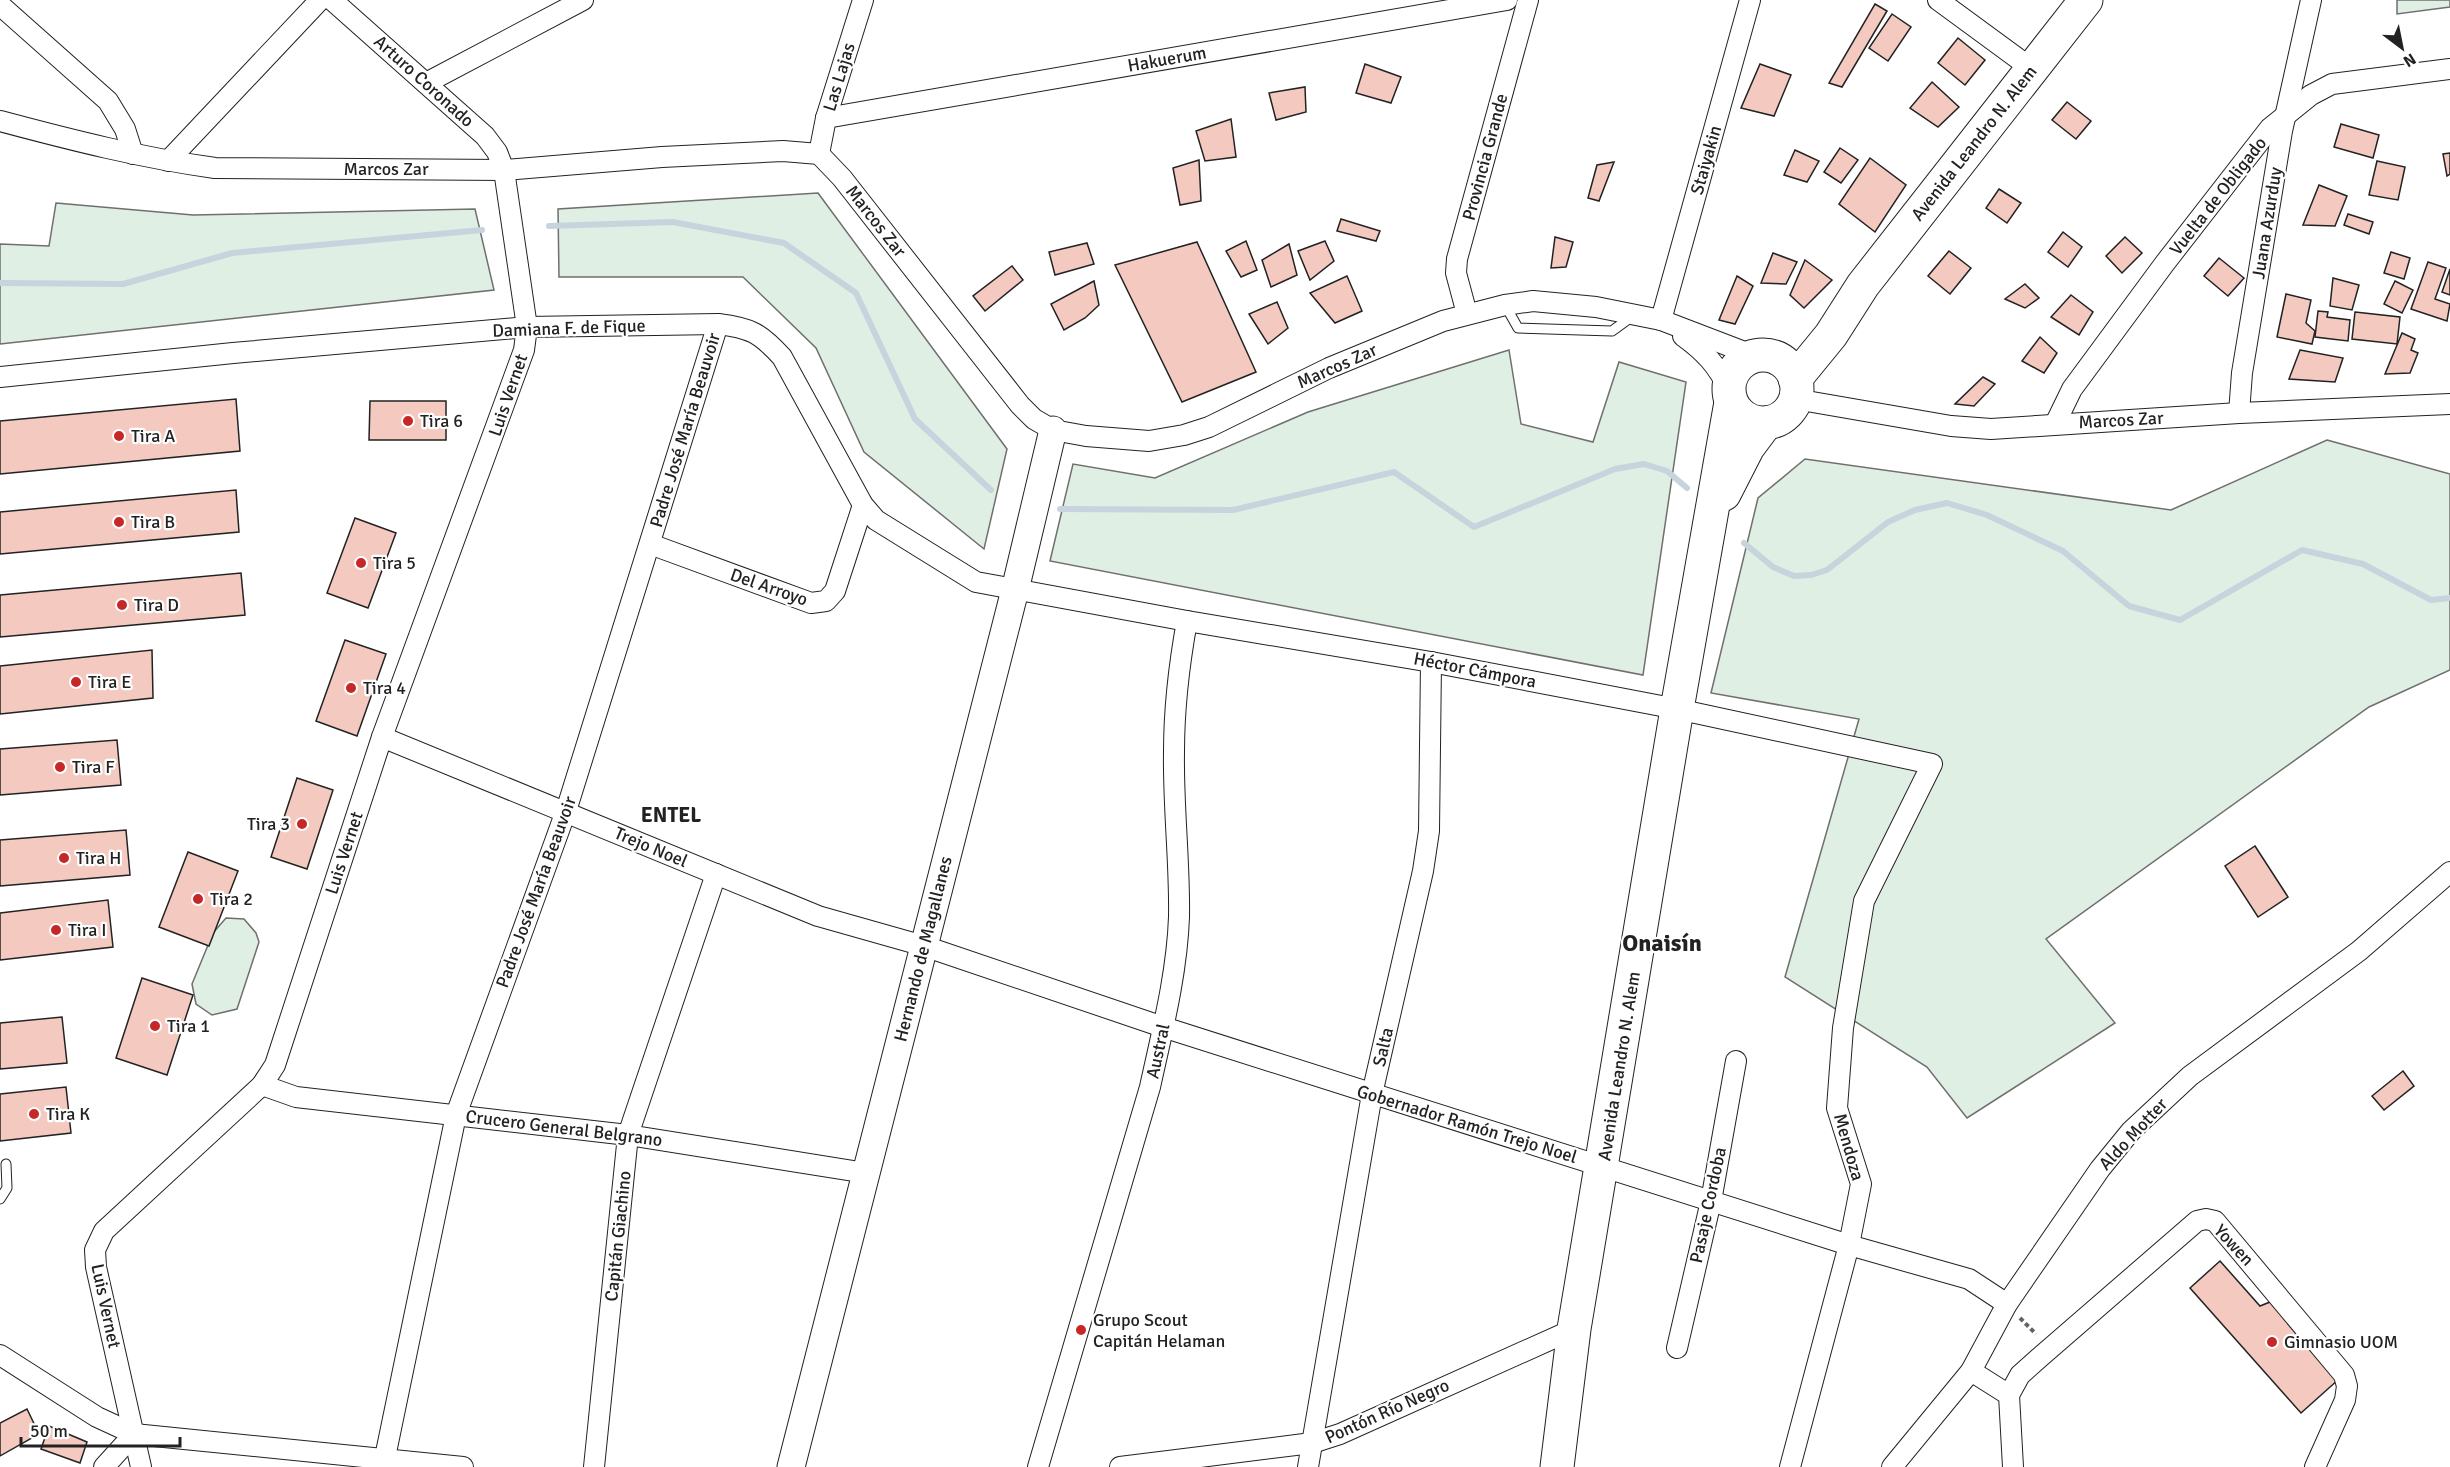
<svg xmlns="http://www.w3.org/2000/svg" width="2450" height="1467" font-family="Signika,sans-serif">
<style>
.green{fill:#e0efe3;stroke:#6f6f6f;stroke-width:1.5}
.lines{fill:none;stroke-linecap:round;stroke-linejoin:round}
.stream{stroke:#c7d3dd;stroke-width:6}
.building{fill:#f3c9c0;stroke:#222;stroke-width:1.5}
.lane-casing{stroke:#222;stroke-width:11}
.street-casing{stroke:#222;stroke-width:22}
.secondary-casing{stroke:#222;stroke-width:29}
.highway-casing{stroke:#222;stroke-width:35}
.path{stroke:#646464;stroke-width:4;stroke-dasharray:4.5 3;stroke-linecap:butt}
.lane{stroke:#fff;stroke-width:9}
.street{stroke:#fff;stroke-width:20}
.secondary{stroke:#fff;stroke-width:27}
.highway{stroke:#fff;stroke-width:33}
.poi-dot{fill:#c62828;stroke:#fff;stroke-width:2}
.labels{text-anchor:middle;stroke-width:4.5;stroke-linejoin:round;paint-order:stroke}
.street-label{font-size:18px;fill:#222;stroke:#fff}
.poi-label{font-size:18px;fill:#222;stroke:#fff;text-anchor:start}
.quarter-label{font-size:21px;font-weight:bold;fill:#222;stroke:#fff}
.district-label{font-size:24px;font-weight:bold;fill:#222;stroke:#fff}
</style>
<rect width="100%" height="100%" fill="#fff"/>
<!-- green -->
<g class="green">
<polygon points="2397,0 2450,0 2450,7 2397,14"/>
<polygon points="818,193 1007,449 984,549 864,452 816,348 743,277 559,277 558,209"/>
<polygon points="56,203 193,215 475,209 494,290 0,344 0,244 49,246"/>
<polygon points="1509,350 1521,424 1593,442 1619,362 1686,382 1643,675 1050,561 1073,464 1155,478 1308,412"/>
<polygon points="2327,440 2450,474 2450,670 2369,707 2046,939 2115,1023 1967,1118 1927,1067 1785,977 1859,719 1711,693 1758,498 1805,459 2171,510"/>
<polygon points="226,918 244,919 256,933 259,942 237,1009 212,1015 196,1004 192,984 213,933"/>
</g>
<g class="lines">
<!-- stream -->
<g class="stream">
<polyline points="549,226 673,222 784,243 856,293 915,419 991,490"/>
<polyline points="0,283 123,284 232,253 482,230"/>
<polyline points="1060,509 1233,510 1394,472 1474,527 1615,469 1644,464 1667,471 1687,488"/>
<polyline points="1744,543 1773,567 1794,576 1811,575 1827,570 1888,522 1915,510 1947,503 1987,515 2063,551 2129,606 2180,620 2302,550 2363,564 2431,600 2450,598"/>
</g>
</g>
<!-- building -->
<g class="building">
<polygon points="1875,4 1887,11 1842,87 1829,83"/>
<polygon points="1892,14 1911,27 1888,61 1869,48"/>
<polygon points="1958,38 1985,60 1965,85 1938,63"/>
<polygon points="1365,64 1401,77 1391,103 1356,93"/>
<polygon points="1760,64 1791,75 1774,116 1741,108"/>
<polygon points="1932,82 1959,107 1938,127 1910,108"/>
<polygon points="1305,87 1306,112 1276,120 1269,93"/>
<polygon points="2067,102 2091,121 2076,139 2052,120"/>
<polygon points="1231,119 1236,157 1205,161 1196,131"/>
<polygon points="2341,124 2379,135 2373,158 2334,147"/>
<polygon points="1840,148 1858,160 1841,183 1824,172"/>
<polygon points="1795,150 1819,161 1807,182 1784,175"/>
<polygon points="2450,153 2450,174 2447,176 2443,154"/>
<polygon points="1870,158 1906,185 1875,232 1839,204"/>
<polygon points="1199,160 1201,201 1180,205 1173,168"/>
<polygon points="2377,161 2405,167 2398,200 2369,195"/>
<polygon points="1614,162 1599,201 1588,198 1597,165"/>
<polygon points="2319,185 2347,196 2335,226 2303,225"/>
<polygon points="1999,189 2021,203 2007,223 1986,208"/>
<polygon points="2348,214 2373,222 2369,234 2344,225"/>
<polygon points="1341,219 1380,231 1376,241 1337,231"/>
<polygon points="2063,232 2082,247 2068,267 2048,252"/>
<polygon points="1555,237 1573,242 1566,267 1551,268"/>
<polygon points="2125,237 2142,253 2122,273 2106,256"/>
<polygon points="1246,241 1257,270 1241,277 1226,251"/>
<polygon points="1325,241 1334,261 1310,280 1298,251"/>
<polygon points="1197,242 1256,372 1182,402 1115,265"/>
<polygon points="1087,243 1094,264 1055,275 1049,252"/>
<polygon points="1289,244 1297,275 1271,287 1262,260"/>
<polygon points="1949,251 1971,268 1950,294 1928,276"/>
<polygon points="2391,252 2410,258 2404,279 2384,273"/>
<polygon points="1773,253 1797,262 1786,284 1761,283"/>
<polygon points="2219,258 2244,278 2228,296 2204,276"/>
<polygon points="1805,260 1832,280 1804,308 1790,295"/>
<polygon points="2428,262 2446,268 2435,299 2450,304 2447,321 2411,309"/>
<polygon points="1012,266 1023,280 985,311 973,296"/>
<polygon points="2450,269 2450,295 2442,292"/>
<polygon points="1347,276 1362,311 1335,323 1310,293"/>
<polygon points="1737,276 1753,286 1735,324 1719,320"/>
<polygon points="2333,278 2359,285 2352,310 2330,306"/>
<polygon points="1094,281 1099,305 1085,318 1064,330 1051,304"/>
<polygon points="2395,281 2413,290 2402,313 2384,304"/>
<polygon points="2025,284 2039,298 2025,308 2005,299"/>
<polygon points="2286,294 2311,300 2306,323 2315,331 2312,344 2277,337"/>
<polygon points="2071,295 2093,312 2079,335 2051,317"/>
<polygon points="1277,302 1288,328 1268,344 1249,314"/>
<polygon points="2318,311 2328,312 2327,317 2350,320 2348,341 2315,337"/>
<polygon points="2355,312 2400,317 2397,344 2352,339"/>
<polygon points="2402,333 2415,339 2411,350 2418,353 2410,373 2385,374"/>
<polygon points="2040,337 2057,353 2044,373 2022,361"/>
<polygon points="2300,350 2343,358 2335,382 2289,379"/>
<polygon points="1983,377 1995,384 1974,406 1955,404"/>
<polygon points="236,399 240,451 0,474 0,421"/>
<polygon points="370,401 446,401 446,440 369,440"/>
<polygon points="236,490 239,532 0,554 0,512"/>
<polygon points="355,518 396,533 368,608 327,593"/>
<polygon points="241,573 245,615 0,637 0,595"/>
<polygon points="345,640 386,654 357,736 316,721"/>
<polygon points="152,650 153,698 0,714 0,666"/>
<polygon points="117,740 121,785 0,795 0,749"/>
<polygon points="297,778 333,790 307,869 271,857"/>
<polygon points="126,830 130,875 0,886 0,840"/>
<polygon points="2255,846 2288,897 2258,917 2225,866"/>
<polygon points="188,852 238,871 209,946 159,927"/>
<polygon points="108,900 113,947 0,960 0,913"/>
<polygon points="142,978 193,995 167,1075 116,1058"/>
<polygon points="62,1017 67,1063 0,1069 0,1023"/>
<polygon points="2403,1071 2414,1086 2384,1110 2372,1096"/>
<polygon points="66,1087 71,1133 0,1141 0,1094"/>
<polygon points="2220,1261 2260,1306 2270,1302 2339,1379 2301,1413 2190,1288"/>
<polygon points="27,1409 39,1434 0,1456 0,1423"/>
<polygon points="49,1426 87,1442 80,1463 41,1449"/>
</g>
<g class="lines">
<defs>
<g id="lane">
<polyline points="1505,305 1518,328 1612,331 1634,315"/>
<polyline points="0,1199 7,1188 6,1164"/>
</g>
<g id="street">
<polyline points="1938,0 2032,69"/>
<polyline points="0,5 108,101 125,129 133,154"/>
<polyline points="426,83 583,0"/>
<polyline points="826,118 1507,0"/>
<path d="M0,121c71,19 142,37 215,47l289,2 158,-13 121,-6 36,3 23,24 178,227 14,14 19,11 33,6 63,5 35,-6 25,-8 120,-59 114,-47 62,-16 28,-4 63,6 65,13 94,36"/>
<polyline points="819,154 826,118 863,0"/>
<polyline points="168,161 320,0"/>
<polyline points="1467,314 1456,273 1457,259 1528,0"/>
<polyline points="1661,320 1750,0"/>
<path d="M1683,336c21,15 35,30 46,54"/>
<path d="M0,377l233,-24 294,-26 191,-3c33,4 42,9 64,33l81,148 13,15 100,62 211,39 244,41 246,47 255,55 -68,137 -21,127 -6,80 24,76 -12,61 -59,222"/>
<polyline points="1795,399 1951,426 1991,429 2239,413 2450,404"/>
<polyline points="2239,413 2242,373 2282,131 2311,0"/>
<polyline points="2055,424 2072,389 2165,263 2270,128 2311,95 2332,84 2450,69"/>
<polyline points="650,544 811,603 826,601 835,591 863,505"/>
<polyline points="382,737 818,916 924,946 1163,1027 1849,1245 1969,1279 2007,1304"/>
<polyline points="262,1085 296,1097 628,1135 866,1173"/>
<polyline points="1677,1348 1711,1201 1736,1061"/>
<polyline points="0,1355 97,1417 134,1434 463,1467"/>
<polyline points="1971,1371 2009,1395 2013,1467"/>
<polyline points="2009,1395 2020,1375 2039,1358 2197,1221 2206,1219 2215,1221 2344,1375 2347,1386 2345,1400 2315,1467"/>
<polyline points="104,1467 134,1434"/>
<polyline points="141,1467 96,1267 95,1250 104,1231 262,1085 275,1065 382,737 524,350 527,327 504,170 497,152 485,136 332,0"/>
<polyline points="383,1467 456,1115 566,811 718,324"/>
<polyline points="594,1467 628,1135 716,874"/>
<path d="M1038,1467l112,-380c12,-55 27,-113 29,-170 1,-55 -6,-110 -5,-165 0,-44 5,-87 13,-131"/>
<polyline points="1120,1467 1312,1443 1340,1434 1574,1329"/>
<polyline points="1308,1467 1372,1094 1423,871 1429,831 1431,662"/>
<polyline points="1892,1467 1971,1371 2007,1304 2100,1169 2131,1131 2190,1076 2359,951 2450,872"/>
</g>
<polyline id="secondary" points="791,1467 1015,590 1053,430"/>
<g id="highway">
<circle cx="1763" cy="389" r="34"/>
<polyline points="1795,379 1831,335 1863,285 2086,0"/>
<polyline points="1724,494 1748,447 1766,423"/>
<polyline points="1557,1467 1574,1329 1677,709 1731,402"/>
</g>
</defs>
<!-- lane casing -->
<use href="#lane" class="lane-casing"/>
<!-- street casing -->
<use href="#street" class="street-casing"/>
<!-- secondary casing -->
<use href="#secondary" class="secondary-casing"/>
<!-- highway casing -->
<use href="#highway" class="highway-casing"/>
<!-- path -->
<polyline class="path" points="2020,1318 2036,1334"/>
<!-- lane -->
<use href="#lane" class="lane"/>
<!-- street -->
<use href="#street" class="street"/>
<!-- secondary -->
<use href="#secondary" class="secondary"/>
<!-- highway -->
<use href="#highway" class="highway"/>
</g>
<!-- markers -->
<g class="poi-dot">
<circle cx="408" cy="421" r="6"/>
<circle cx="119" cy="436" r="6"/>
<circle cx="119" cy="522" r="6"/>
<circle cx="361" cy="563" r="6"/>
<circle cx="122" cy="605" r="6"/>
<circle cx="76" cy="682" r="6"/>
<circle cx="351" cy="688" r="6"/>
<circle cx="60" cy="767" r="6"/>
<circle cx="302" cy="824" r="6"/>
<circle cx="64" cy="858" r="6"/>
<circle cx="198" cy="899" r="6"/>
<circle cx="56" cy="930" r="6"/>
<circle cx="155" cy="1026" r="6"/>
<circle cx="34" cy="1114" r="6"/>
<circle cx="1081" cy="1330" r="6"/>
<circle cx="2272" cy="1342" r="6"/>
</g>
<g class="labels">
<!-- street labels -->
<g class="street-label">
<text transform="translate(1167 59) rotate(-10)" y="6">Hakuerum</text>
<text transform="translate(839 77) rotate(-73)" y="6">Las Lajas</text>
<text transform="translate(424 81) rotate(42)" y="6">Arturo Coronado</text>
<text transform="translate(1974 143) rotate(-52)" y="6">Avenida Leandro N. Alem</text>
<text transform="translate(1485 157) rotate(-75)" y="6">Provincia Grande</text>
<text transform="translate(1706 160) rotate(-74)" y="6">Staiyakin</text>
<text x="386" y="175">Marcos Zar</text>
<text transform="translate(2218 196) rotate(-52)" y="6">Vuelta de Obligado</text>
<text transform="translate(876 221) rotate(52)" y="6">Marcos Zar</text>
<text transform="translate(2267 223) rotate(-81)" y="6">Juana Azurduy</text>
<text transform="translate(569 328) rotate(-2)" y="6">Damiana F. de Fique</text>
<text transform="translate(1337 366) rotate(-24)" y="6">Marcos Zar</text>
<text transform="translate(508 395) rotate(-71)" y="6">Luis Vernet</text>
<text transform="translate(2121 420) rotate(-3)" y="6">Marcos Zar</text>
<text transform="translate(685 430) rotate(-73)" y="6">Padre José María Beauvoir</text>
<text transform="translate(769 587) rotate(19)" y="6">Del Arroyo</text>
<text transform="translate(1475 670) rotate(11)" y="6">Héctor Cámpora</text>
<text transform="translate(651 847) rotate(23)" y="6">Trejo Noel</text>
<text transform="translate(344 853) rotate(-72)" y="6">Luis Vernet</text>
<text transform="translate(536 892) rotate(-70)" y="6">Padre José María Beauvoir</text>
<text transform="translate(923 949) rotate(-76)" y="6">Hernando de Magallanes</text>
<text transform="translate(1383 1047) rotate(-77)" y="6">Salta</text>
<text transform="translate(1158 1051) rotate(-78)" y="6">Austral</text>
<text transform="translate(1619 1066) rotate(-81)" y="6">Avenida Leandro N. Alem</text>
<text transform="translate(1467 1124) rotate(17)" y="6">Gobernador Ramón Trejo Noel</text>
<text transform="translate(564 1128) rotate(7)" y="6">Crucero General Belgrano</text>
<text transform="translate(2133 1134) rotate(-47)" y="6">Aldo Motter</text>
<text transform="translate(1849 1147) rotate(74)" y="6">Mendoza</text>
<text transform="translate(1708 1205) rotate(-78)" y="6">Pasaje Cordoba</text>
<text transform="translate(618 1236) rotate(-84)" y="6">Capitán Giachino</text>
<text transform="translate(2234 1245) rotate(47)" y="6">Yowen</text>
<text transform="translate(106 1306) rotate(78)" y="6">Luis Vernet</text>
<text transform="translate(1387 1411) rotate(-24)" y="6">Pontón Río Negro</text>
</g>
<!-- poi labels -->
<g class="poi-label">
<text x="420" y="427">Tira 6</text>
<text x="131" y="442">Tira A</text>
<text x="131" y="528">Tira B</text>
<text x="373" y="569">Tira 5</text>
<text x="134" y="611">Tira D</text>
<text x="88" y="688">Tira E</text>
<text x="363" y="694">Tira 4</text>
<text x="72" y="773">Tira F</text>
<text x="290" y="830" text-anchor="end">Tira 3</text>
<text x="76" y="864">Tira H</text>
<text x="210" y="905">Tira 2</text>
<text x="68" y="936">Tira I</text>
<text x="167" y="1032">Tira 1</text>
<text x="46" y="1120">Tira K</text>
<text x="1093" y="1326">Grupo Scout<tspan x="1093" dy="21">Capitán Helaman</tspan></text>
<text x="2284" y="1348">Gimnasio UOM</text>
</g>
<!-- quarter labels -->
<g class="quarter-label">
<text x="671" y="822">ENTEL</text>
</g>
<!-- district labels -->
<g class="district-label">
<text x="1662" y="951">Onaisín</text>
</g>
</g>
<!-- north arrow -->
<g transform="translate(2402 48) rotate(148)" stroke="#ffffff" stroke-width="4.5" paint-order="stroke">
<path d="M0-4.5L10 22L0 15L-10 22Z" fill="#222222"/>
<text y="-9" font-size="16" font-weight="bold" text-anchor="middle" fill="#222222">N</text>
</g>
<!-- scale -->
<path d="M21 1437v9h159v-9" fill="none" stroke="#222222" stroke-width="3"/>
<text x="30" y="1437" font-size="18" fill="#222222" stroke="#ffffff" stroke-width="4.5" paint-order="stroke">50 m</text>
</svg>
